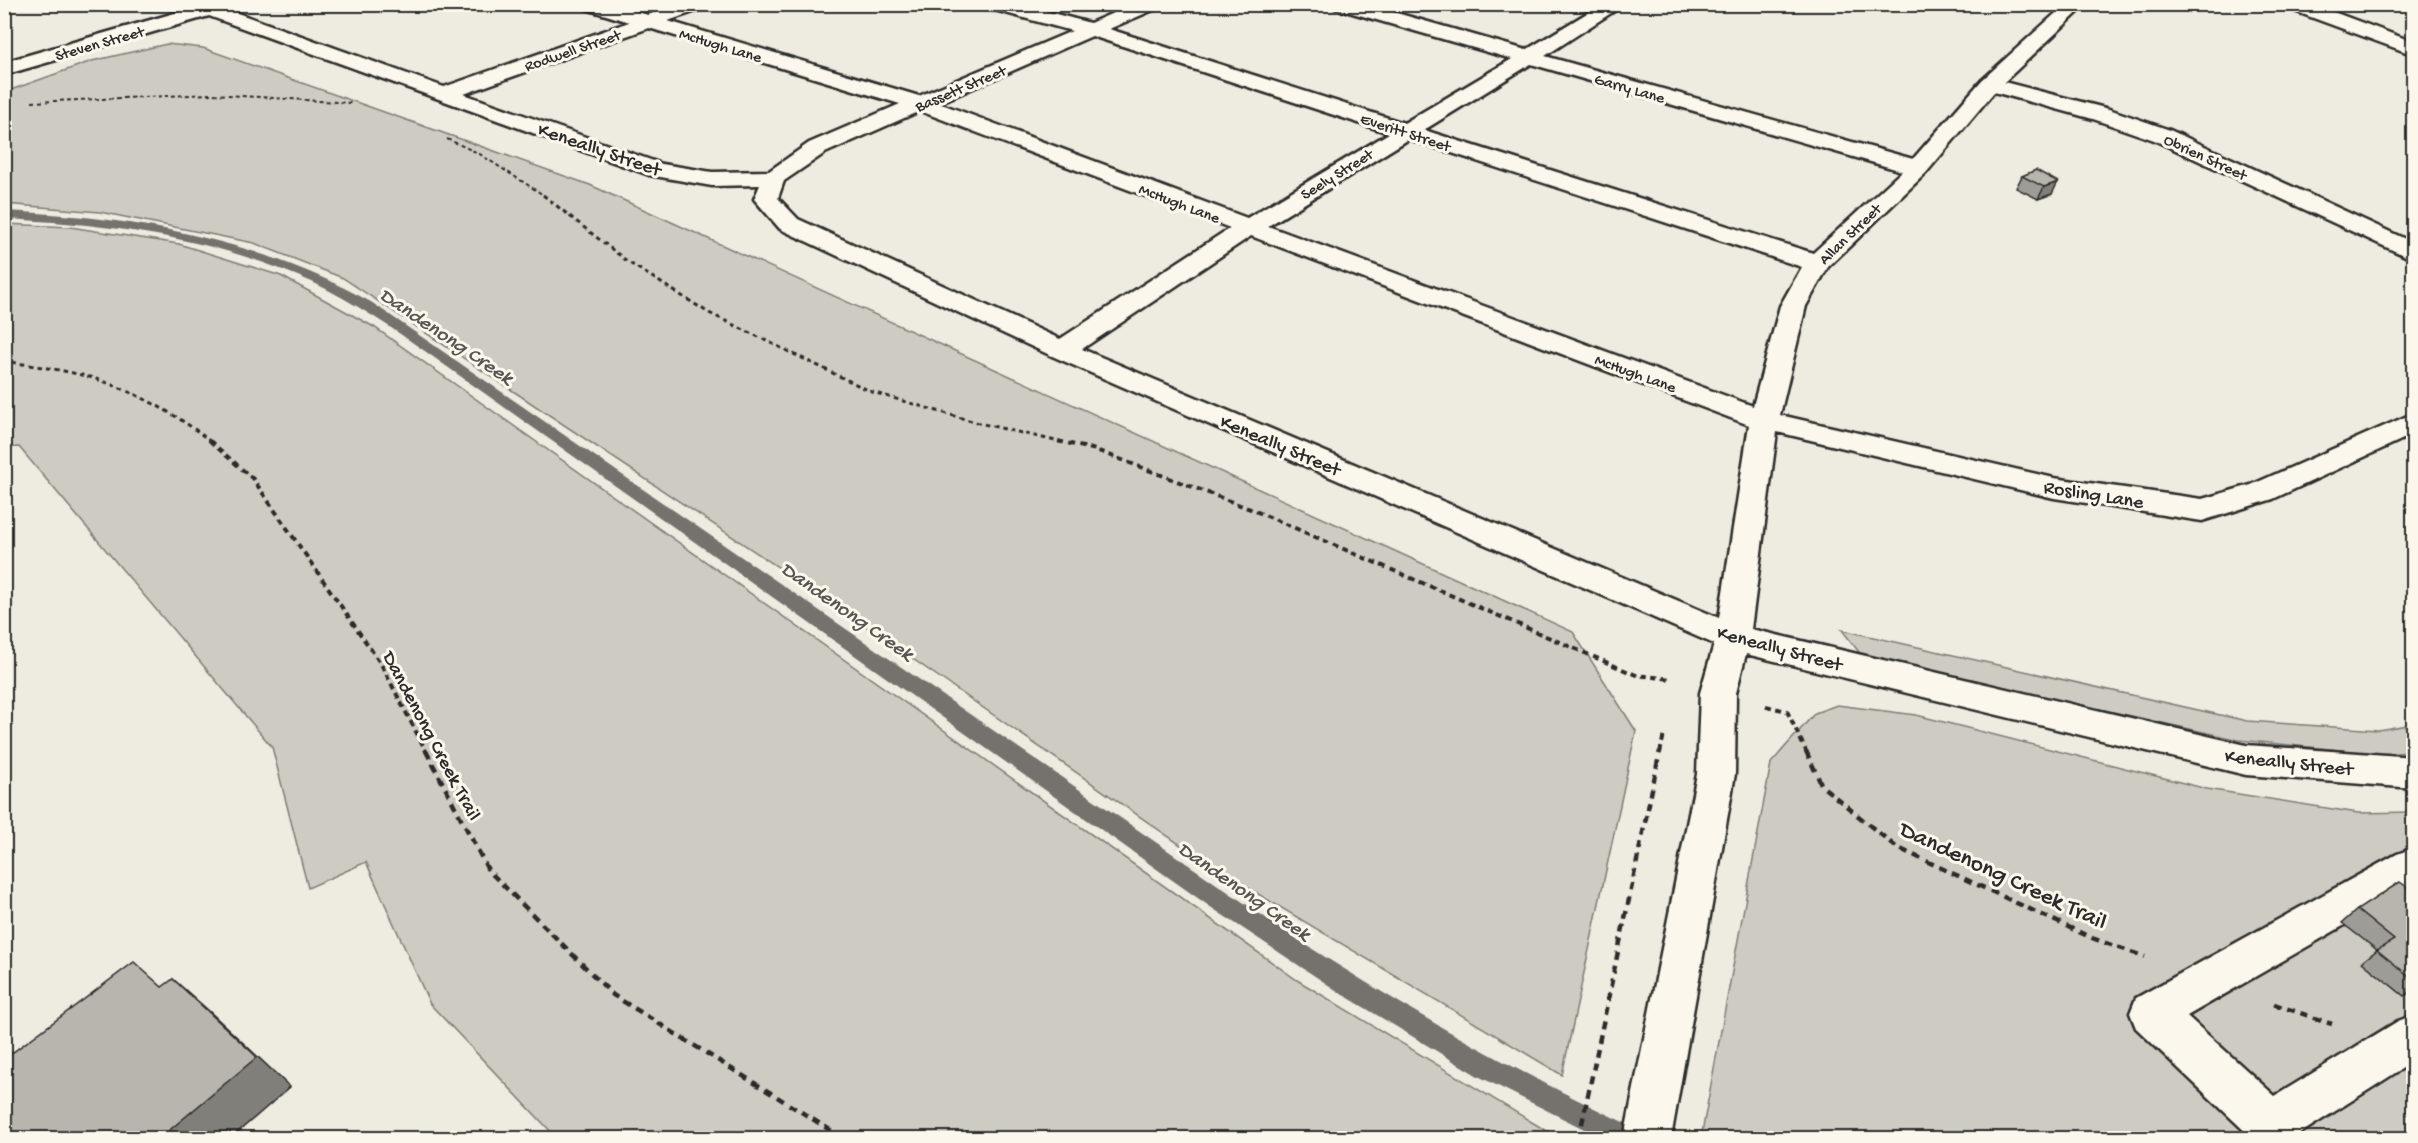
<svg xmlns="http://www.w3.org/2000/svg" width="2418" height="1143" font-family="'Gochi Hand',sans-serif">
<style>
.green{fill:#cecbc2;stroke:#7c7b76;stroke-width:1.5}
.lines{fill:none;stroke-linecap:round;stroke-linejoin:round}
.stream{fill:#74726e;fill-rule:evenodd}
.pedestrian-casing{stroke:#2b2b2b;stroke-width:5}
.minor-casing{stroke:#2b2b2b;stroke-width:5}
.path-far3{stroke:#2b2b2b;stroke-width:2;stroke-dasharray:4 3;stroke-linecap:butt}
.path-far2{stroke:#2b2b2b;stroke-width:3;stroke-dasharray:4.5 4;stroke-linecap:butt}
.path-far1{stroke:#2b2b2b;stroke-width:4;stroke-dasharray:6 4.5;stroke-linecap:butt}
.path{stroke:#2b2b2b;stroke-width:4.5;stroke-dasharray:8 6;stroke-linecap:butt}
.pedestrian{fill:#fbf7ec;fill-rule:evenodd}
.minor{fill:#fbf7ec;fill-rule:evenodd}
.wall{fill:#9e9c96;stroke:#2b2b2b;stroke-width:1.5}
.shaded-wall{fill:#817f7a;stroke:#2b2b2b;stroke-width:1.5}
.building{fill:#b8b5ae;stroke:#2b2b2b;stroke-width:1.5}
.labels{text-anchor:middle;stroke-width:6;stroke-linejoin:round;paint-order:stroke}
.far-street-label{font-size:16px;fill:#2b2b2b;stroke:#fbf7ec}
.street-label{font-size:20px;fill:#2b2b2b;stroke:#fbf7ec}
.water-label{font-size:21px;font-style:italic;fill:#555552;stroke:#fbf7ec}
.near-street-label{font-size:24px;fill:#2b2b2b;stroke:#fbf7ec}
</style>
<rect width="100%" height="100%" fill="#eeebe0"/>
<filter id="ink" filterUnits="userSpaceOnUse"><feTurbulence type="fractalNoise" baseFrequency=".0167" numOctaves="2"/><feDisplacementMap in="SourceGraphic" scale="12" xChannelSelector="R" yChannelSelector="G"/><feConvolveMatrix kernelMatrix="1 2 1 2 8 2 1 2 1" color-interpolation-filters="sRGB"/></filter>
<g filter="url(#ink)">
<!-- green -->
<g class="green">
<polygon points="167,44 203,48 590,185 1573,632 1636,731 1562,1075 1211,866 838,607 343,278 254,243 100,212 5,204 5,92 92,61"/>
<polygon points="5,224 70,227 179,244 281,276 374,327 1297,980 1545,1130 1564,1138 557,1138 430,1004 366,862 308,888 272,747 19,447 5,448"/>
<polygon points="1842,630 2247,721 2378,730 2413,724 2413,752 2381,754 2239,740 1862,656"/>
<polygon points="1837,705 1916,715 2207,789 2358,813 2413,812 2413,1138 1701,1138 1771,763 1815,713"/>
</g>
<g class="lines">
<!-- stream -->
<path class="stream" d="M4,211c129,6 254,28 367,91l921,634c112,72 225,137 346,193l4,9h-40l-124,-62 -136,-82 -133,-88 -780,-552c-37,-26 -75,-52 -117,-72 -97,-44 -202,-58 -308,-63z"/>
<defs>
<polygon id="pedestrian" points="2411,849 2414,849 2414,885 2187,1016 2275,1096 2398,1021 2414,1015 2414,1061 2293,1138 2252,1138 2136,1028 2130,1013 2136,998 2397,854"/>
<g id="minor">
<path d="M206,4h31l-8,6 215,77 185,-65 -46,-14 -2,-4h31l36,11 30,-11h29l-2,4 -37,13 251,75 153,-65 -85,-23 -2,-4h33l72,19 44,-19h26l-2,4 -49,21 295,94 108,-64 -177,-51 -2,-4h32l161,46 76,-46h23l-80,52 368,103 69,-79 84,-76h21l-83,78 105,27 61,21 244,113v17l-260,-120 -61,-21 -99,-27 -68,81 -98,94 -22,39 -26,109 274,63 148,21 49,-14 163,-72v21l-141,65 -71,22 -148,-23 -277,-66 -26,197 495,116 168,12v31l-168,-13 -500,-121 -10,39 -1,81 -64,364h-47l73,-364 3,-81 14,-49 -662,-288 -272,-127 -26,-30 6,-14 -48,1 -63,-11 -440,-159 -205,59v-13zM649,28l251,76 -91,39 -40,28 -57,1 -50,-8 -198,-70zM1092,36l297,97 -142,85 -308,-115zM1531,64l371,107 -89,82 -389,-123zM920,111l310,117 -170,111 -262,-120 -20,-21 6,-17 41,-28zM1409,139l393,128 -22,39 -27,100 -485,-180zM1251,236l498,189 -30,193 -637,-269z"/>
<polygon points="2284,4 2312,4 2414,42 2414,55 2286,8"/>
</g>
</defs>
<!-- pedestrian casing -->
<use href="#pedestrian" class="pedestrian-casing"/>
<!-- minor casing -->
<use href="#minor" class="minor-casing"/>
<!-- path-far3 -->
<g class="path-far3">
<polyline points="32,102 212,94 351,103"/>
<polyline points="447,139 478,153 545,196"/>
</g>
<!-- path-far2 -->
<g class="path-far2">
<polyline points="543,195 628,262 709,313 872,392 975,422 1064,443"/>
<path d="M4,361c24,4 49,7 73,13 43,9 102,40 135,69"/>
</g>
<!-- path-far1 -->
<g class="path-far1">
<polyline points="210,441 253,479 381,664 427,753"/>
<polyline points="1058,441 1096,450 1253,510 1636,675 1671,679"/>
<polyline points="1766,706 1787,711 1807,753"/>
<polyline points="1660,753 1664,734"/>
</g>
<!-- path -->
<g class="path">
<polyline points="426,751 488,870 613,995 843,1138"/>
<polyline points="1806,751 1822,786 1896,847 2092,938 2145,957"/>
<polyline points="2274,1004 2332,1024"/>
<polyline points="1579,1138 1660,751"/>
</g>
<!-- pedestrian -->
<use href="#pedestrian" class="pedestrian"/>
<!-- minor -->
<use href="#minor" class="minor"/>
</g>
<!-- wall -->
<g class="wall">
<polygon points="2036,170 2052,194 2038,199 2016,188 2022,176"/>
<polygon points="2414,892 2414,989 2404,996 2362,962 2377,950 2342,923 2357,910"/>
</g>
<!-- shaded-wall -->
<g class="shaded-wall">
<polygon points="2058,182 2052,194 2038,199 2044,187"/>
<polygon points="173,979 208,1010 290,1087 231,1138 160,1138"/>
</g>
<!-- building -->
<g class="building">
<polygon points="2036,170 2058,182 2044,187 2022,176"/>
<polygon points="2400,882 2414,892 2414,980 2377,950 2394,940 2357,910"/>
<polygon points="134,962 162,987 173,979 257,1057 160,1138 4,1138 4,1059"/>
</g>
</g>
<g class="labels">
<!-- far-street labels -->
<g class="far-street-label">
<text transform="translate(99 42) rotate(-16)" y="6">Steven Street</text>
<text transform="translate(721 44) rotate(17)" y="6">McHugh Lane</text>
<text transform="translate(572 49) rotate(-19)" y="6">Rodwell Street</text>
<text transform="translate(960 87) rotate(-23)" y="6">Bassett Street</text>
<text transform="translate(1630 87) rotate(16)" y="6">Garry Lane</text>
<text transform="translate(1406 131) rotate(18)" y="6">Everitt Street</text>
<text transform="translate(2206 156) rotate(25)" y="6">Obrien Street</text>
<text transform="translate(1336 173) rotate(-32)" y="6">Seely Street</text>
<text transform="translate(1180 202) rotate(21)" y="6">McHugh Lane</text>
<text transform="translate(1849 233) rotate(-44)" y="6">Allan Street</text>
<text transform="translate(1636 372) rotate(20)" y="6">McHugh Lane</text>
</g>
<!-- street labels -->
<g class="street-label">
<text transform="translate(600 148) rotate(19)" y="7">Keneally Street</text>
<text transform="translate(1281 444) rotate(23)" y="7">Keneally Street</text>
<text transform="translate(2094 493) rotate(9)" y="7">Rosling Lane</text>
<text transform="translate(1780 647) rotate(15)" y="7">Keneally Street</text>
<text transform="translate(433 735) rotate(62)" y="7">Dandenong Creek Trail</text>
<text transform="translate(2289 761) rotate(6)" y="7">Keneally Street</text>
</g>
<!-- water labels -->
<g class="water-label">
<text transform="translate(447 335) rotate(34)" y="7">Dandenong Creek</text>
<text transform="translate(848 610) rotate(35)" y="7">Dandenong Creek</text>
<text transform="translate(1245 890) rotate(35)" y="7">Dandenong Creek</text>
</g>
<!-- near-street labels -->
<g class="near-street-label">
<text transform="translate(2004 874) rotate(25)" y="8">Dandenong Creek Trail</text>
</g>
</g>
<!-- margin -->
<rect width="2418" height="1143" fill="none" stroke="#fbf7ec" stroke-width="24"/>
<rect x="12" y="12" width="2394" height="1119" fill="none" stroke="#2b2b2b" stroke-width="2" filter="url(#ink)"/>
</svg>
